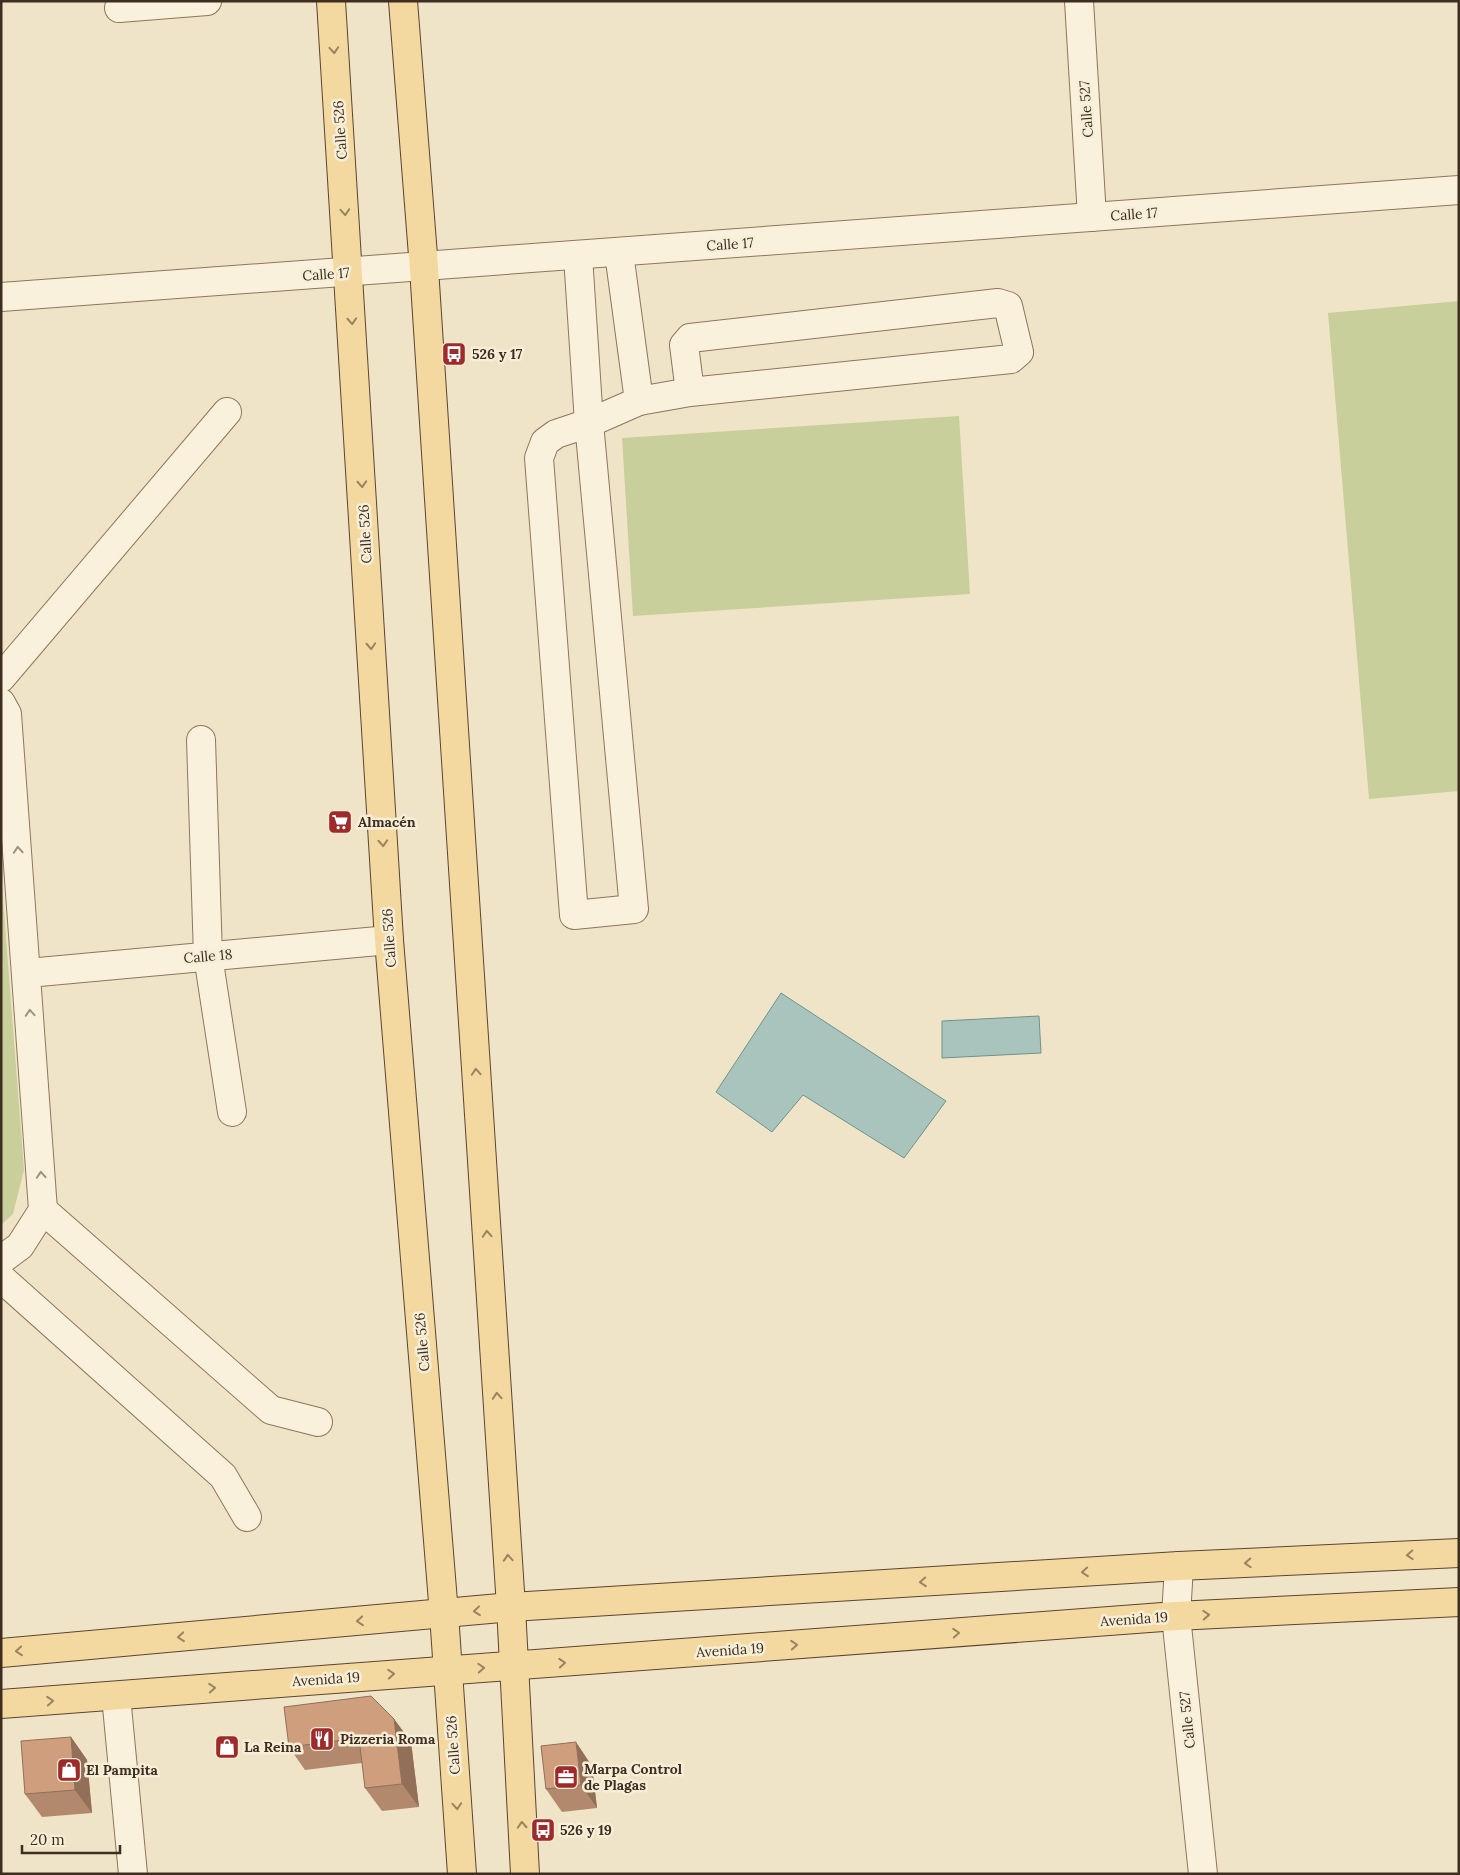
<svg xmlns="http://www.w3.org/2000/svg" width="1460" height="1875" font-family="Lora,serif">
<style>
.green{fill:#c9cf9b}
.water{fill:#a9c4bc;stroke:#6f938a}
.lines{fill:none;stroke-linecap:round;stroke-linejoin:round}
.minor-casing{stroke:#8d765c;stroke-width:30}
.major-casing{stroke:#5b4430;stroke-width:30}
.minor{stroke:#faf1dc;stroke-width:28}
.major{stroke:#f3d9a0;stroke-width:28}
.wall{fill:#b2896c}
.shaded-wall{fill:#916f58}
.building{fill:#cf9f7d;stroke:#916f58}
.oneway{stroke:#988460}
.oneway2{stroke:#9c907e}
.labels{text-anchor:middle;stroke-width:5;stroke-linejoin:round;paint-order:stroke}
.street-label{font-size:14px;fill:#3d2e20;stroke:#f7eed8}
.poi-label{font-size:14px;font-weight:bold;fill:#3d2e20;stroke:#f7eed8;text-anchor:start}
</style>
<rect width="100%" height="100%" fill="#f0e4c8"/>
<!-- green -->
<g class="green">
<polygon points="1459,301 1459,791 1369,799 1328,313"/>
<polygon points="959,416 970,594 633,616 622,438"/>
<polygon points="1,873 24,1170 13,1214 1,1225"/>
</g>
<!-- water -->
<g class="water">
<polygon points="781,993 946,1101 904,1158 803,1095 772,1132 716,1092"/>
<polygon points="1039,1016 1041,1053 942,1058 942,1021"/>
</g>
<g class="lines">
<defs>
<g id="minor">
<polyline points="1079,1 1092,217"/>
<polyline points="119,8 207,1"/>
<polyline points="578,256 589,423 634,909 574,915 539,458 545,442 556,434 589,423 639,401 619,253"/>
<polyline points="1,297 1459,190"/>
<polyline points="639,401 690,392 1011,359 1019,352 1008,306 998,303 690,338 684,345 690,392"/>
<polyline points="1,678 227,412"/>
<polyline points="1,703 7,714 43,1210 20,1246 1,1260"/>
<polyline points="201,740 208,956 232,1112"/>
<polyline points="28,973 389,940"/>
<polyline points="43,1210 271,1410 318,1422"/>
<polyline points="1,1278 223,1476 247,1517"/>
<polyline points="1179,1566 1176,1616 1203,1874"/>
<polyline points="116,1696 133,1874"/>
</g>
<g id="major">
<polyline points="331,1 389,940 444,1614 462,1874"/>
<polyline points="403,1 424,268 511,1607 525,1874"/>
<polyline points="1,1653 511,1607 1179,1566 1459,1553"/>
<polyline points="1,1704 1176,1616 1459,1602"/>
</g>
</defs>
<!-- minor casing -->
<use href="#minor" class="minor-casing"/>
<!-- major casing -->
<use href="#major" class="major-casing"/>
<!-- minor -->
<use href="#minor" class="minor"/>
<!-- major -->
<use href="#major" class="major"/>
</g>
<!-- wall -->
<g class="wall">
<polygon points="394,1719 411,1742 419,1807 382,1811 365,1788 362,1763 305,1770 289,1747"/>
<polygon points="71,1737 87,1760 92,1813 42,1817 25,1794"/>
<polygon points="592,1766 597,1808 562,1812 546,1789"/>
</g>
<!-- shaded-wall -->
<g class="shaded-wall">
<polygon points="394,1719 411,1742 419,1807 402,1784"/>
<polygon points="71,1737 87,1760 92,1813 75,1790"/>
<polygon points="576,1742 592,1766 597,1808 581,1785"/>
</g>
<!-- building -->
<g class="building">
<polygon points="371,1696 394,1719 402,1784 365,1788 359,1738 289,1747 284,1707"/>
<polygon points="71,1737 75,1790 25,1794 21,1741"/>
<polygon points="576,1742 581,1785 546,1789 541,1746"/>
</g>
<!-- one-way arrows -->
<defs><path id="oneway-chevron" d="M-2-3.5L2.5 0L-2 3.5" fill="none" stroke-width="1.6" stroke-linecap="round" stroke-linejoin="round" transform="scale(1.25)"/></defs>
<g class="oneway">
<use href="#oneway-chevron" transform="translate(334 50) rotate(86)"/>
<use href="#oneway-chevron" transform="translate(345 212) rotate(86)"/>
<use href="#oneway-chevron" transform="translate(352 321) rotate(87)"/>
<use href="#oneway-chevron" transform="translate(362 484) rotate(87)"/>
<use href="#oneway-chevron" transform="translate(371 646) rotate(87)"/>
<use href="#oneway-chevron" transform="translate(383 843) rotate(87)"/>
<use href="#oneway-chevron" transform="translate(476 1072) rotate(-94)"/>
<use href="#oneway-chevron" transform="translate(487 1234) rotate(-94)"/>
<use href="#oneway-chevron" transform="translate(497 1396) rotate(-94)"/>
<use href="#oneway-chevron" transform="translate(1410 1555) rotate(177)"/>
<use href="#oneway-chevron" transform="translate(508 1558) rotate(-94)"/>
<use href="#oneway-chevron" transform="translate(1248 1563) rotate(177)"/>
<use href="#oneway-chevron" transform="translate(1085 1572) rotate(176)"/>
<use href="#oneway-chevron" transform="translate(923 1582) rotate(176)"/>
<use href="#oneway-chevron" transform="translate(477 1611) rotate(174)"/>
<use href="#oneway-chevron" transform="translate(1206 1615) rotate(-3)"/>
<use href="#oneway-chevron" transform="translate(360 1621) rotate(175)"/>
<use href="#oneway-chevron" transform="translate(956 1633) rotate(-4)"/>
<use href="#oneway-chevron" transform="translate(181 1637) rotate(175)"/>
<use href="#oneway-chevron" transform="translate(794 1645) rotate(-4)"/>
<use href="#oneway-chevron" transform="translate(19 1651) rotate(175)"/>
<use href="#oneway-chevron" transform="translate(562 1663) rotate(-4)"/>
<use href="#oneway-chevron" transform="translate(481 1668) rotate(-3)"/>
<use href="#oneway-chevron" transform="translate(391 1674) rotate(-4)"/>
<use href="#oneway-chevron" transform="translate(212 1688) rotate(-4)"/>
<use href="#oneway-chevron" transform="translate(50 1701) rotate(-4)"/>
<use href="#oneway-chevron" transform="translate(457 1806) rotate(86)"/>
<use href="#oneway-chevron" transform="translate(522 1825) rotate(-93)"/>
</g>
<g class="oneway2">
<use href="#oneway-chevron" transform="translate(18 850) rotate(-94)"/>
<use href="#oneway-chevron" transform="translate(30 1013) rotate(-94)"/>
<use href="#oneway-chevron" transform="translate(41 1175) rotate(-94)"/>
</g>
<!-- icons -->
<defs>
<symbol id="bus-square" viewBox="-11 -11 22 22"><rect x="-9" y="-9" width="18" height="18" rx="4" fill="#9e2a2b" stroke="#f7eed8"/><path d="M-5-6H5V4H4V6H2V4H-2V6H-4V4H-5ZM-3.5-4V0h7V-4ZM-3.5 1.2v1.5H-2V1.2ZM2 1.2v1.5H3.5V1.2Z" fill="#fff"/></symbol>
<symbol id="supermarket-square" viewBox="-11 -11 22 22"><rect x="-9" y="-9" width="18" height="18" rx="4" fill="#9e2a2b" stroke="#f7eed8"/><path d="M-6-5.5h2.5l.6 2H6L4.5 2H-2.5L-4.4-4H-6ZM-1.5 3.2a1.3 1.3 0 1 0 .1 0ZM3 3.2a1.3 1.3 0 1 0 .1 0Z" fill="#fff"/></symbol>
<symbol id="restaurant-square" viewBox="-11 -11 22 22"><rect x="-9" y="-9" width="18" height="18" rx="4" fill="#9e2a2b" stroke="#f7eed8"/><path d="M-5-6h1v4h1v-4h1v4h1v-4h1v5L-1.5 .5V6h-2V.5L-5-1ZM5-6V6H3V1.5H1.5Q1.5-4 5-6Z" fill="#fff"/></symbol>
<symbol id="shop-square" viewBox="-11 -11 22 22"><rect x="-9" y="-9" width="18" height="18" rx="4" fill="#9e2a2b" stroke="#f7eed8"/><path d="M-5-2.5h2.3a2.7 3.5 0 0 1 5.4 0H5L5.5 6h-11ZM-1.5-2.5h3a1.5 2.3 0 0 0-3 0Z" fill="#fff"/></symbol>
<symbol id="office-square" viewBox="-11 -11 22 22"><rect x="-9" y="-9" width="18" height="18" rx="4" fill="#9e2a2b" stroke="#f7eed8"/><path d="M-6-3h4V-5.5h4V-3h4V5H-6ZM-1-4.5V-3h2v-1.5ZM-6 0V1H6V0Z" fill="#fff"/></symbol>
</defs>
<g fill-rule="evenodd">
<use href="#bus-square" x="440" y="340" width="28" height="28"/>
<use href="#supermarket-square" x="326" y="808" width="28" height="28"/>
<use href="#restaurant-square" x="308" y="1725" width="28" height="28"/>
<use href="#shop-square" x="213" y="1733" width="28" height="28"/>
<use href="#shop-square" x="55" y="1756" width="28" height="28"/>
<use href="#office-square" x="552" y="1763" width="28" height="28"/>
<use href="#bus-square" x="529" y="1816" width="28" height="28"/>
</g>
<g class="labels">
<!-- street labels -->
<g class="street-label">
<text transform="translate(1086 109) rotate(-94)" y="5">Calle 527</text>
<text transform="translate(340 130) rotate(-94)" y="5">Calle 526</text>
<text transform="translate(1134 214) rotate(-4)" y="5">Calle 17</text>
<text transform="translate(730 244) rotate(-4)" y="5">Calle 17</text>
<text transform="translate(326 274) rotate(-4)" y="5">Calle 17</text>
<text transform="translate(365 534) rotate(-93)" y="5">Calle 526</text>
<text transform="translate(389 938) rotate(-94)" y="5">Calle 526</text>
<text transform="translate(208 956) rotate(-5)" y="5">Calle 18</text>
<text transform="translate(422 1342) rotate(-95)" y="5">Calle 526</text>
<text transform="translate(1134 1619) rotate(-4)" y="5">Avenida 19</text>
<text transform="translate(730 1650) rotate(-4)" y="5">Avenida 19</text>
<text transform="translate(326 1679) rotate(-4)" y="5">Avenida 19</text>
<text transform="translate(1187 1720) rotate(-96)" y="5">Calle 527</text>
<text transform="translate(453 1745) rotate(-94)" y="5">Calle 526</text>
</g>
<!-- poi labels -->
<g class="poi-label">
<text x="472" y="359">526 y 17</text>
<text x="358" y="827">Almacén</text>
<text x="340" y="1744">Pizzeria Roma</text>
<text x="244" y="1752">La Reina</text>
<text x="584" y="1774">Marpa Control<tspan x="584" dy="16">de Plagas</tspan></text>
<text x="86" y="1775">El Pampita</text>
<text x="560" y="1835">526 y 19</text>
</g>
</g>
<!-- border -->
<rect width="1460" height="1875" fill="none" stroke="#3d2e20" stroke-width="5"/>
<!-- scale -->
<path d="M22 1845v8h98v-8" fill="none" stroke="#3d2e20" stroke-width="2.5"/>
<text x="30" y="1845" font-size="15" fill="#3d2e20" stroke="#f7eed8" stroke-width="4" paint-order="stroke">20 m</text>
</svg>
